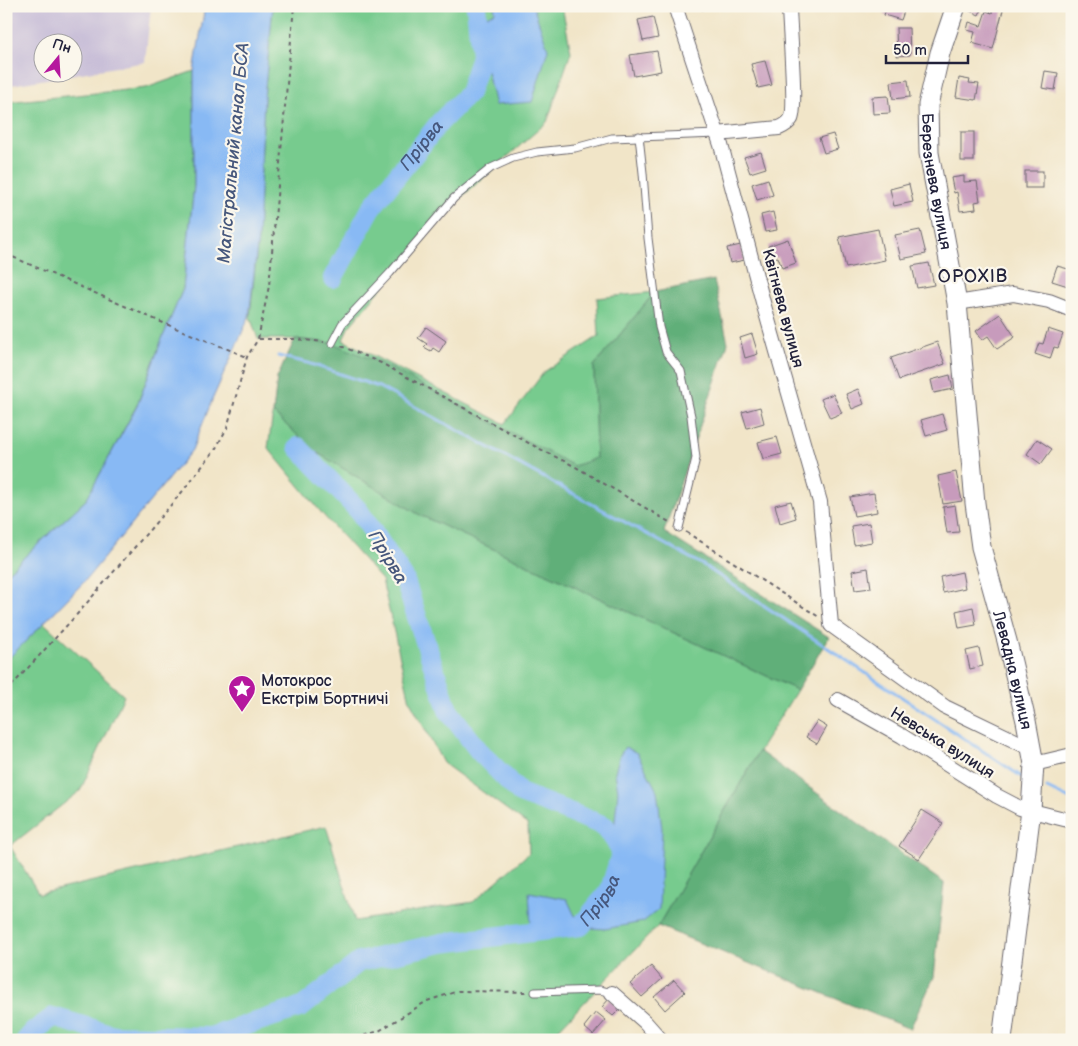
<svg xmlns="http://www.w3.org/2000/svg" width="1078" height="1046" font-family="'Balsamiq Sans',sans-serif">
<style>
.industrial{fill:#c9bfd8;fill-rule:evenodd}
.green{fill:#77cb8e;stroke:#4c7664}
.forest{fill:#61af79;stroke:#42685a}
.water{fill:#88b9f4;stroke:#556e98}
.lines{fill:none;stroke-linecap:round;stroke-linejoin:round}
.stream{stroke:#88b9f4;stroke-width:3}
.river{stroke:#88b9f4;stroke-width:20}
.building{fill:#c79bbc}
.lane-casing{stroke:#6a666c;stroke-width:9}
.street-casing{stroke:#6a666c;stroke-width:16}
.secondary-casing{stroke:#6a666c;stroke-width:21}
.path{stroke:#6a666c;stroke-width:2;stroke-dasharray:4 4;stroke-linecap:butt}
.lane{stroke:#fff;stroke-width:7}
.street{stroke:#fff;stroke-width:14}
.secondary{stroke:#fff;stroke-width:19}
.labels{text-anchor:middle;stroke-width:4.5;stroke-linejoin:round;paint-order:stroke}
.street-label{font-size:16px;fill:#22223b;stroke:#fbf7ec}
.poi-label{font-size:16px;fill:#22223b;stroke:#fbf7ec;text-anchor:start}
.water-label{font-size:18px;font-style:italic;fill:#46577c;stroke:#fbf7ec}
.neighbourhood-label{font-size:18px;letter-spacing:1px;fill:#22223b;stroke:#fbf7ec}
</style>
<rect width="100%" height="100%" fill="#fbf7ec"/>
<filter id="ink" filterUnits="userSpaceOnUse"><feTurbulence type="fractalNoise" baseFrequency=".02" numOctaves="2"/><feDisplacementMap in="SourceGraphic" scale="10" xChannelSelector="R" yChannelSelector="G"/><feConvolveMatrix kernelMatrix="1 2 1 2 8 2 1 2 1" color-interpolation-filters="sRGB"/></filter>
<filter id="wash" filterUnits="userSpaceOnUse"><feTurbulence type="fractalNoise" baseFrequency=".0096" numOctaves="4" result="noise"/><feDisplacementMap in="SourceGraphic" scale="20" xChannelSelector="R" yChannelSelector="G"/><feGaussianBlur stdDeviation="1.12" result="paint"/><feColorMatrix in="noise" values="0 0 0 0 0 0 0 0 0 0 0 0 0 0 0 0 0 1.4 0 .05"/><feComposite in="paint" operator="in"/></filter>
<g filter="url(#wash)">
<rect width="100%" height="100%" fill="#f1e5c8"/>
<!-- industrial -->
<path class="industrial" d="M6,6h145l-6,56 -139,24zM42,42h30v30h-30z"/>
<!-- green -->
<g class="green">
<polygon points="273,6 562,6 571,52 547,122 450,207 348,328 343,340 505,424 544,372 599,336 597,298 655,292 594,366 596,458 574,466 332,343 295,339 258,339 250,317 258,238 264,98"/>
<polygon points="194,71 194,186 183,289 162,339 137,405 86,500 6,574 6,102 146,88"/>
<polygon points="273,413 316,452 420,515 797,690 759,751 658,926 548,1040 6,1040 6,661 44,623 124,696 80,791 10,846 39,894 326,826 355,921 473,902 529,853 528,825 443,763 410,701 382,580 325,517 268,448"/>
</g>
<!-- forest -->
<g class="forest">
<polygon points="714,280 728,343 664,532 829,637 797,690 420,515 316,452 273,413 277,378 295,339 332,343 381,363 574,466 596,458 594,366 655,292"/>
<polygon points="759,751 872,833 944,883 934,977 910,1029 658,926"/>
</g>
<!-- water -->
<g class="water">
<polygon points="205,6 273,6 264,98 258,238 249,317 213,398 192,450 84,582 6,661 6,574 86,500 137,406 162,339 183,289 194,186 194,71"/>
<polygon points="494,6 533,6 548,49 532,102 495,105 475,21 495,12"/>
<polygon points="625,747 637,753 657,791 662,829 659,909 643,922 605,929 590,928 563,938 546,927 531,926 529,892 567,899 575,916 595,916 607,902 618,877 612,849 618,791 615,772 620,755"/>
</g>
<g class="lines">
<!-- stream -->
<g class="stream">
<polyline points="278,356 308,363 379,387 703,565 1025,779"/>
<polyline points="1047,788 1072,800"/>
</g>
<!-- river -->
<g class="river">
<path id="s1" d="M333,278l39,-71 68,-85 29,-29 12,-37 -5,-50"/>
<path id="s2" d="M26,1040l7,-8 20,-15 61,18 96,2 92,-30 57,-45 83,-19 139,-17 29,-36 12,-39 -17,-25 -85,-33 -41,-42 -31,-41 -44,-132 -45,-67 -61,-64"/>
</g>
</g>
<g id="blocks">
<!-- building -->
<g class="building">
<polygon points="701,6 713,6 713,7 702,10"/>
<polygon points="887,6 906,6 901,20 884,15"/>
<polygon points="967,6 983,6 979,15 966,9"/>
<polygon points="994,7 1003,10 993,49 972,43 975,32 967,30 969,22 981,26 986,11 992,13"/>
<polygon points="653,17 658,38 643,41 638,20"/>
<polygon points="896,28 909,28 910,55 897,56"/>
<polygon points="657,51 661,71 634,76 630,55"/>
<polygon points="765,61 772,85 758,88 751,64"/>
<polygon points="1045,71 1058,73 1055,90 1042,88"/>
<polygon points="959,78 970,80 969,83 979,84 976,100 956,97"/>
<polygon points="908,80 910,97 893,99 891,82"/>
<polygon points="888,96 890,113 873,114 872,97"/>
<rect x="961" y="132" width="13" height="29"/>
<polygon points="833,134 838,149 824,153 819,138"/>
<polygon points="761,152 766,168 750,173 744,157"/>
<rect x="1025" y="171" width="18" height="17"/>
<polygon points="964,176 964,182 977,181 980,201 975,202 976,209 960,211 957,192 954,193 951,178"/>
<polygon points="768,179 773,195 757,200 752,184"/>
<polygon points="909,184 913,202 894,206 890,189"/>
<polygon points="773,212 777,230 765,232 761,215"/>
<polygon points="878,229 885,260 846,268 839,237"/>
<polygon points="920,230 926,254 901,259 895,235"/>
<polygon points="788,239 796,263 782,268 778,257 772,259 768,246"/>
<polygon points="741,245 745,260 730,263 727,248"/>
<polygon points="929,263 934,285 917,288 912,266"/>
<polygon points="1057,266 1072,270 1071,287 1052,281"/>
<polygon points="1000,314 1015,337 997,349 988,336 982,340 976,331"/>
<polygon points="426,327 446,341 439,352 433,348 431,351 424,347 427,344 418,338"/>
<polygon points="1048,329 1063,334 1058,348 1054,347 1050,359 1035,354 1039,343 1043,344"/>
<polygon points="752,334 758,354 745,358 740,338"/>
<polygon points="937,342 945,364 899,380 891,358"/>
<polygon points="950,375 953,389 934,393 931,380"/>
<polygon points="858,389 864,404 852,409 846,394"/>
<polygon points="833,394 842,413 830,418 821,399"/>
<polygon points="760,407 764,423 747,428 742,412"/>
<polygon points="942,414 947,430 926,436 921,420"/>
<polygon points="777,437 782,454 763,459 758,442"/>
<polygon points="1037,439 1052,449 1041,464 1027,454"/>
<polygon points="956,472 962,501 943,504 938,476"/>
<polygon points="874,493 877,512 854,516 850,497"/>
<polygon points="791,501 796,518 780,523 775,505"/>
<polygon points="955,505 959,532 947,533 943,507"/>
<polygon points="869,523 872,542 854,545 851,526"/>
<polygon points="868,568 871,588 855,590 852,571"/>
<polygon points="962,572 965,588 943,593 940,577"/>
<polygon points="973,607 976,625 959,628 956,611"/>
<polygon points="979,648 983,666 970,669 966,651"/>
<polygon points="817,721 827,727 817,744 806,737"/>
<polygon points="922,810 943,823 919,859 899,846"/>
<polygon points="651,966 662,979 642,997 630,984"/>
<polygon points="674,980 685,992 665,1010 654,997"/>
<polygon points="609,999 620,1009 613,1016 602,1007"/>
<polygon points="596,1012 606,1020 593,1035 584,1027"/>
</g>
</g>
</g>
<g filter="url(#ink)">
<use href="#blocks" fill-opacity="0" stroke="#6a666c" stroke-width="1"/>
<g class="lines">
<defs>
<g id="lane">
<polyline points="639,136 643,173 648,238 659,327 666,352 681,371 691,416 696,458 679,528"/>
<polyline points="332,343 342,324 390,273 454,198 491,168 513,158 537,152 575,148 612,138 717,134"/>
<polyline points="535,992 600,990 612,993"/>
</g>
<g id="street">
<polyline points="675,6 721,145 764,306 820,502 831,625 945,707 1032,749"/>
<path d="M717,134l62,-6c5,-2 9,-4 12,-9 6,-10 -2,-95 -2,-113"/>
<polyline points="957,303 1013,294 1049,301 1072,310"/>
<polyline points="838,700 902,736 997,796 1020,808 1072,821"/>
<polyline points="1034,764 1072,755"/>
<polyline points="612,993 645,1022 661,1040"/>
</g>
<g id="secondary">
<path id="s3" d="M956,6l-16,47 -12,52 1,48 28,150 18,200 6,44 26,94 19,80 8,43 -3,46 -29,230"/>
</g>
</defs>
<!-- lane casing -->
<use href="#lane" class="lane-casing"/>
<!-- street casing -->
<use href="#street" class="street-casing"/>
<!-- secondary casing -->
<use href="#secondary" class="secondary-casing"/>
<!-- path -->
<g class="path">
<polyline points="6,254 161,322 247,357"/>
<polyline points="259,339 295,339 324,342"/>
<polyline points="341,346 381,363 536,447 574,466 671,523"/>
<polyline points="686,532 819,617"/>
<polyline points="6,692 80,611 182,492 215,450 227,428 247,357 258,339 269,286 294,6"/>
<polyline points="349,1040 379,1031 427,1001 458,991 528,992"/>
</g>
<!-- lane -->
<use href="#lane" class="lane"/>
<!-- street -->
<use href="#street" class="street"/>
<!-- secondary -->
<use href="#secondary" class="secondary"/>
</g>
</g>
<!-- icons -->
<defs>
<symbol id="sight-pin" viewBox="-11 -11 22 30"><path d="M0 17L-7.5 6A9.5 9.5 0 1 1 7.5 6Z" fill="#b5179e" stroke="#fbf7ec"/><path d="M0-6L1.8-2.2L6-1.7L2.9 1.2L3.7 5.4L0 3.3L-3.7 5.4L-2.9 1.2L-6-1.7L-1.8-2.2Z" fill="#fff"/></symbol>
</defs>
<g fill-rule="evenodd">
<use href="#sight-pin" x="226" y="673" width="32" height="43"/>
</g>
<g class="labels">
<!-- street labels -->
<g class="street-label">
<text dy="6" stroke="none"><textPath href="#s3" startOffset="180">Березнева вулиця</textPath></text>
<text transform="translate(784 308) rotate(75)" y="6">Квітнева вулиця</text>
<text dy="6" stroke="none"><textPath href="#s3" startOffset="676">Левадна вулиця</textPath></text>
<text transform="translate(943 742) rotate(32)" y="6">Невська вулиця</text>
</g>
<!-- poi labels -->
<g class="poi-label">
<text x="261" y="686">Мотокрос<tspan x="261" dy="18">Екстрім Бортничі</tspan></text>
</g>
<!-- water labels -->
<g class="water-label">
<text dy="6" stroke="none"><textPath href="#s1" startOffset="160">Прірва</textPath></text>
<text transform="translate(233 153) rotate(-85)" y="6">Магістральний канал БСА</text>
<text transform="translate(388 557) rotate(59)" y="6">Прірва</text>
<text dy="6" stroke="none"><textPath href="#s2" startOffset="622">Прірва</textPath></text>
</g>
<!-- neighbourhood labels -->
<g class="neighbourhood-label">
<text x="973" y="282">ОРОХІВ</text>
</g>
</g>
<!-- margin -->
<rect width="1078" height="1046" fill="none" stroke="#fbf7ec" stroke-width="25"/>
<!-- north arrow -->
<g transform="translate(58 58) rotate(18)"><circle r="24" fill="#fbf7ec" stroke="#a4a2a5"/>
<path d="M0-4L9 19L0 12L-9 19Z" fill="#b5179e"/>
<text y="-8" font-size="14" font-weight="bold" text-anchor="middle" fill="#22223b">Пн</text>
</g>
<!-- scale -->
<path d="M886 55v8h82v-8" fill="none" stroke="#22223b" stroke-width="2.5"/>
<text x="893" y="55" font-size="15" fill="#22223b" stroke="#fbf7ec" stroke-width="4" paint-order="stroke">50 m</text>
</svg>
